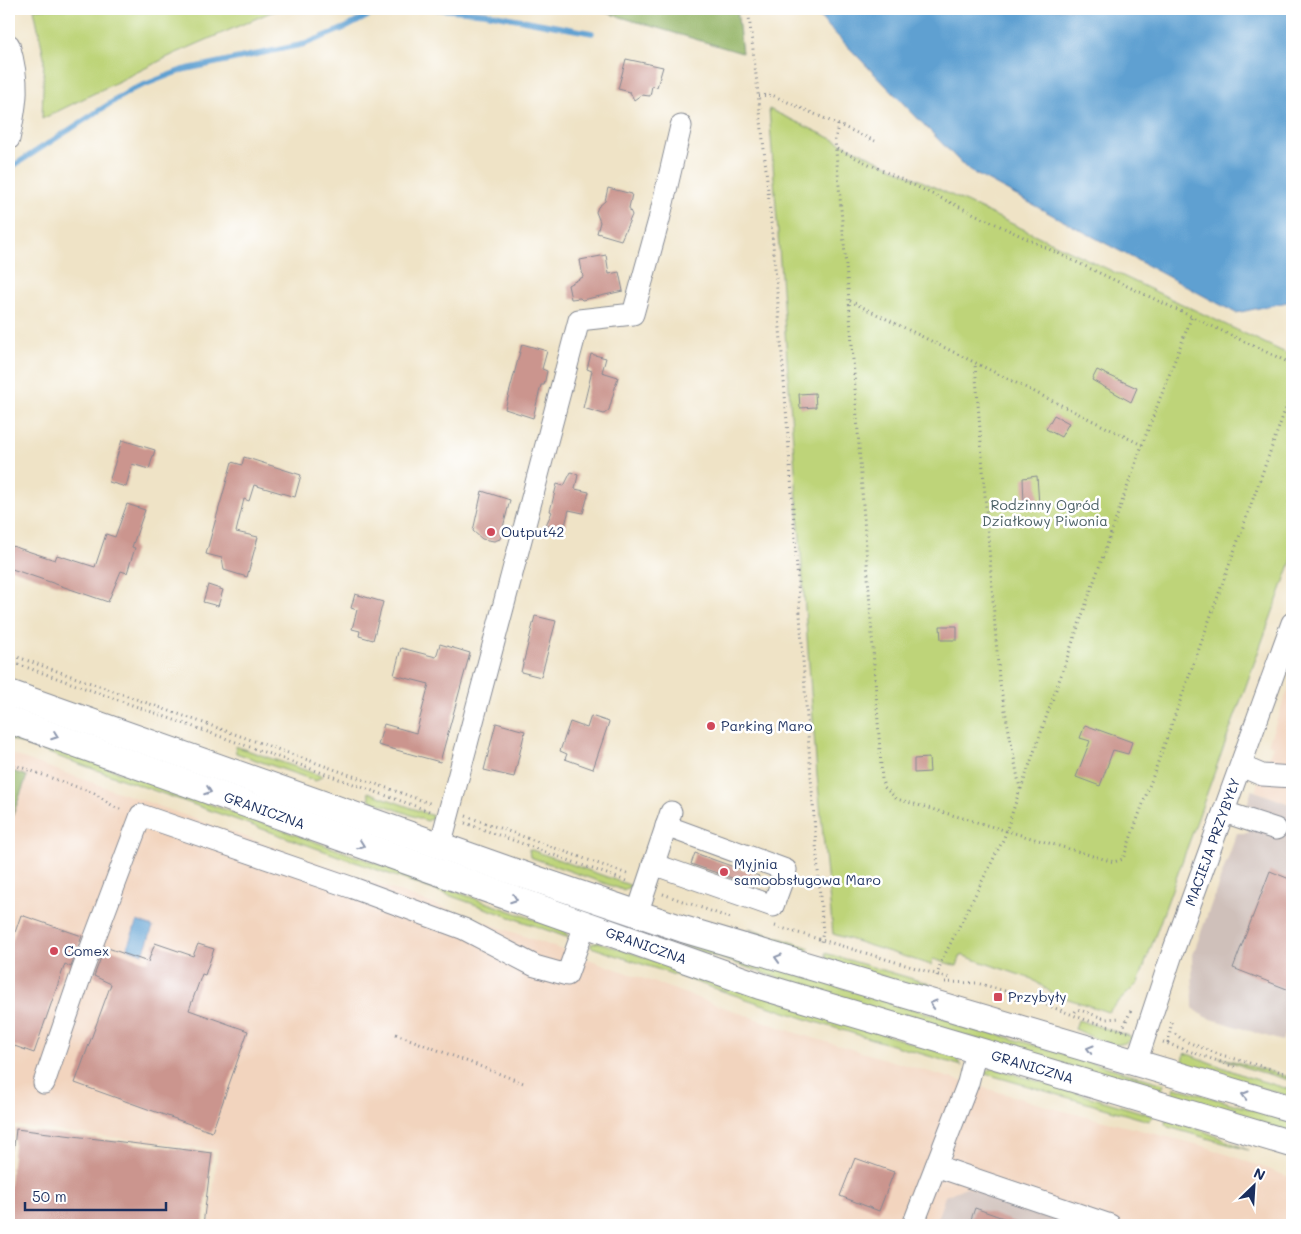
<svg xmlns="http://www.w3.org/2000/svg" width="1301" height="1234" font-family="Mali,sans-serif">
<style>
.built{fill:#f2d4be}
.industrial{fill:#cfc0ba}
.green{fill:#bed479;stroke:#6c826c}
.forest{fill:#96b669;stroke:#587264}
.water{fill:#5ea0d1;stroke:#3c6898}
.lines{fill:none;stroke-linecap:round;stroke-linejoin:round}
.stream{stroke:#5ea0d1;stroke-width:5.5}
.building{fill:#cb958e}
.minor-casing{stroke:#858992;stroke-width:23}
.major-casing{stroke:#858992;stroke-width:28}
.path{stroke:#858992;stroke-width:3;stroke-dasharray:1 4;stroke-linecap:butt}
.minor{stroke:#fff;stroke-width:21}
.major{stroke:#fff;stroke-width:26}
.oneway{stroke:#8d97ae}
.poi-dot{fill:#d1495b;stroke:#fff;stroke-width:2}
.labels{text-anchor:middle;stroke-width:5;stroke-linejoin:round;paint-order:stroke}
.park-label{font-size:14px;fill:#4c6166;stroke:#fff}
.poi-label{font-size:14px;fill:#1b2f5e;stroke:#fff;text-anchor:start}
.street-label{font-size:14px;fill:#1b2f5e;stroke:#fff}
</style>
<rect width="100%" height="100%" fill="#fff"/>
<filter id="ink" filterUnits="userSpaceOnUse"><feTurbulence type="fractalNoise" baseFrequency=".02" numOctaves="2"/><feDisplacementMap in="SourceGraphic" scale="10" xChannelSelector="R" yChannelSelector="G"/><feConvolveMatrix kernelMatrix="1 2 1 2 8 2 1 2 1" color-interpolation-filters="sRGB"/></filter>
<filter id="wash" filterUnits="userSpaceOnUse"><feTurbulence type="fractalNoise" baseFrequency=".0096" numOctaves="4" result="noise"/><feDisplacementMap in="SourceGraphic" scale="20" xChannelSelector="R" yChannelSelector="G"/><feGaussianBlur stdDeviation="1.12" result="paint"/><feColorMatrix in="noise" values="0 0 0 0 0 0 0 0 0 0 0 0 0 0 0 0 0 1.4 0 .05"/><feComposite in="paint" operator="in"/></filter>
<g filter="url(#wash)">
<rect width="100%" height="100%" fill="#efe3c6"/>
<!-- built -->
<g class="built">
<polygon points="1292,679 1292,805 1255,791 1273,746 1268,744"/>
<polygon points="9,753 796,1033 1060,1110 1204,1146 1292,1178 1292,1225 209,1225 218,1150 9,1125"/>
</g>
<!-- industrial -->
<g class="industrial">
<polygon points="1252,790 1292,805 1292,1013 1282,1041 1205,1017 1193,1008 1192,957 1237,833 1248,833 1257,809 1247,804"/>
<polygon points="966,1187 1074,1225 935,1225 945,1196"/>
</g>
<!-- green -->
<g class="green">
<polygon points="34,9 283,9 271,12 174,54 42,119 44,57"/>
<polygon points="769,109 1292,356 1292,559 1138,983 1108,1012 1053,994 1032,979 961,955 957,966 933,959 931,965 833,934 817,775"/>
<polygon points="9,733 564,930 569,938 9,739"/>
<polygon points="235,746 322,776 316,781 236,753"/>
<polygon points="368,792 436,817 427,821 370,800"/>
<polygon points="529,849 632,886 623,890 530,857"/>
<polygon points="629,924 1164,1084 1161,1093 834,997 628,927"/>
<polygon points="749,928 810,948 804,952 780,946"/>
<polygon points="598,942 955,1057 962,1066 812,1021 591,947 591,944"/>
<polygon points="825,953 920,981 930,983 923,989 827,959"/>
<path d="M1078,1020l54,17c-12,18 -43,-2 -57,-8z"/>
<polygon points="1185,1053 1248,1077 1292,1090 1292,1097 1182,1065"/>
<polygon points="1219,1057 1292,1078 1292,1081 1247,1068"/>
<polygon points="994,1068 1154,1116 1149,1121 983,1073"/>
<polygon points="1175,1087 1292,1121 1292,1132 1172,1096"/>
<polygon points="1166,1119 1204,1131 1248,1150 1168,1127 1165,1124"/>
</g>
<!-- forest -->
<g class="forest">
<polygon points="588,9 737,9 742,53 607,13"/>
<polygon points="9,770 27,776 9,826"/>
</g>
<!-- water -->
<g class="water">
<polygon points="814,9 1292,9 1292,301 1236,313 968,170 825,23"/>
<polygon points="137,921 153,927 143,954 127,948"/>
</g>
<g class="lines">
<!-- stream -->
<g class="stream">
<polyline points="437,9 485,13 592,33"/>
<polyline points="13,166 131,90 182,70 305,44 347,27 379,10 393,9"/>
</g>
</g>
<g id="blocks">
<!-- building -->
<g class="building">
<polygon points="626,59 663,67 657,87 652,86 650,96 641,95 634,100 630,92 618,89"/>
<polygon points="608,188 632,194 629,208 632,215 621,240 597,233 600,222 596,212 598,207 605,201"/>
<polygon points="606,255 609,274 619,272 623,291 582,300 580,298 571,299 568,285 583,277 580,260"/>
<polygon points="522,344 547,351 542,369 547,371 544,385 541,385 533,418 505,409"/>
<polygon points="591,354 606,358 602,372 618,377 609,410 604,414 583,408 592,371 587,369"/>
<polygon points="1097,370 1137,388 1131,402 1092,380"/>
<polygon points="815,393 816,407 800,408 799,394"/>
<polygon points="1054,415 1069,423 1061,437 1046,429"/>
<polygon points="122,440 155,450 149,469 132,464 126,487 109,482"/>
<polygon points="244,457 301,475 295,497 254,485 249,501 244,499 236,532 258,537 247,577 224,570 222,558 206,554 232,462 242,465"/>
<polygon points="571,472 578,475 575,489 589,492 583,513 569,510 564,529 546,525 552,512 550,511 557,484 564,486"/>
<polygon points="1037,476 1039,505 1024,505 1023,478"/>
<polygon points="482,491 510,500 500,539 494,541 482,539 473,531"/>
<polygon points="127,504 145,510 132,547 135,548 127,573 121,571 108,602 9,568 9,545 55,560 57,555 95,567 106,534 115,537"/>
<polygon points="208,585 223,590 218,606 203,602"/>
<polygon points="355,594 383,602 373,640 359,636 360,631 352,629 357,610 351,608"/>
<polygon points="535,616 556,621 541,677 521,672"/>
<polygon points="940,626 957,626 957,640 941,640"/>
<polygon points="440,644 470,653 440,762 378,745 384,724 416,733 429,684 394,675 401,648 436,657"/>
<polygon points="591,716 609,722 593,769 565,759 567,754 560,751 570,722 587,728"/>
<polygon points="496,723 525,731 514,777 484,770"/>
<polygon points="1085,725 1132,742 1128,754 1113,750 1100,786 1076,777 1090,741 1080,738"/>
<polygon points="929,758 930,772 914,773 914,759"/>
<polygon points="695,853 759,876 755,886 691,864"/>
<polygon points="1270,871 1292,880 1292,991 1233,968"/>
<polygon points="21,915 82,936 71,967 65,964 34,1053 9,1044 9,950"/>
<polygon points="155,943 193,956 198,944 214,949 205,975 202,974 189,1010 248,1031 212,1132 75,1083 111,984 94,976 105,947 148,962"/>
<polygon points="16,1129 212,1153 203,1225 9,1225 9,1190"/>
<polygon points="855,1158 894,1172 879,1211 840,1196"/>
<polygon points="975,1208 1017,1223 1017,1225 969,1225"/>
</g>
</g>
</g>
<g filter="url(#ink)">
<use href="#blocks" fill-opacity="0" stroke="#858992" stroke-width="1"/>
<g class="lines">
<defs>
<g id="minor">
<path d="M9,45c11,38 8,56 0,94"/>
<polyline points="1241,766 1262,775 1292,777"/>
<polyline points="1224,812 1276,829"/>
<polyline points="440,846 579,320 633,314 659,220 681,126"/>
<polyline points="653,864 773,906 786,870 666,826"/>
<polyline points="637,914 671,812"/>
<path id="s1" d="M1136,1063l35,-106 121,-334"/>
<polyline points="44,1083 83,969 141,815 353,888 464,929 535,966 567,975 585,925"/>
<polyline points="936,1166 1110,1225"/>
<polyline points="913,1225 968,1083 976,1051"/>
</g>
<g id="major">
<polyline points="9,693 509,870 683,929 1292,1109"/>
<path id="s2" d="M9,720l751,266 532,158"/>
</g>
</defs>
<!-- minor casing -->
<use href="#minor" class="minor-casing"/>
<!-- major casing -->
<use href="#major" class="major-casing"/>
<!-- path -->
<g class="path">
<path d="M748,9c39,306 49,616 75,923l-2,10"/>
<polyline points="759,96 772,95 875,141"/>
<polyline points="838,125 835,140 849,301 882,780 884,787 897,799 1114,862 1123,859 1292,391"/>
<polyline points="837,149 1292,364"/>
<polyline points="850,301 1142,445"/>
<polyline points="9,654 432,804"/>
<polyline points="9,661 429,811"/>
<polyline points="9,763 94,793 116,808 124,810"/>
<polyline points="1021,789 1142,445 1192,316"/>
<polyline points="466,816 630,875"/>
<polyline points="465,823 629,882"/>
<polyline points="663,894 730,918"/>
<polyline points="775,926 949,978"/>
<polyline points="937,976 941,962 1004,838 1020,789 999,679 975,364"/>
<polyline points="945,982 977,983 1026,997 1086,1020 1128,1032"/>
<polyline points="1075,1012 1077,1009 1106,1019 1120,1018"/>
<polyline points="1122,1030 1132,1008"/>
<polyline points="396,1034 526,1084"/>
<polyline points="1175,1034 1185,1041 1218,1054 1292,1075"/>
<polyline points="1163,1042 1235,1067"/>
<polyline points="1168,1043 1172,1020"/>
</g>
<!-- minor -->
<use href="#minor" class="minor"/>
<!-- major -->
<use href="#major" class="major"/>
</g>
<!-- one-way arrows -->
<defs><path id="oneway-chevron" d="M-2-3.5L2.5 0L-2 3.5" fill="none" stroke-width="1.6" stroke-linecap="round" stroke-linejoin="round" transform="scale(1.25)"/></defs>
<g class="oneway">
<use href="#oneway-chevron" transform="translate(55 736) rotate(20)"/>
<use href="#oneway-chevron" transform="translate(208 791) rotate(20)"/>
<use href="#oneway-chevron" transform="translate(361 845) rotate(20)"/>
<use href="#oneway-chevron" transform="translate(514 899) rotate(20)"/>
<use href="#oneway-chevron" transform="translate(778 958) rotate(-163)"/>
<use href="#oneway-chevron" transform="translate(933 1004) rotate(-164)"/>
<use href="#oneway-chevron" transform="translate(1090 1049) rotate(-164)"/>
<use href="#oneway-chevron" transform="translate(1245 1095) rotate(-164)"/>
</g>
</g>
<!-- markers -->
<g class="poi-dot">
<circle cx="491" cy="532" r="5"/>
<circle cx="711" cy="726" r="5"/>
<circle cx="724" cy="872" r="5"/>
<circle cx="54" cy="951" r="5"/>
<rect x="993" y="992" width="10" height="10" rx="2.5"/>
</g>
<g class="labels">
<!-- park labels -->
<g class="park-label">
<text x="1045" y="510">Rodzinny Ogród<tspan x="1045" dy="16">Działkowy Piwonia</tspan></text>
</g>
<!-- poi labels -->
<g class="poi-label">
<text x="501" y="537">Output42</text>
<text x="721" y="731">Parking Maro</text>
<text x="734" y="869">Myjnia<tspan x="734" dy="16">samoobsługowa Maro</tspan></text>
<text x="64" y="956">Comex</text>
<text x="1008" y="1002">Przybyły</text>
</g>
<!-- street labels -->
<g class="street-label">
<text dy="5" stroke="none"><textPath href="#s2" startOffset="271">GRANICZNA</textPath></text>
<text dy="5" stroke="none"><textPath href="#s1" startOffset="234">MACIEJA PRZYBYŁY</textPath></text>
<text dy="5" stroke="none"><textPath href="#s2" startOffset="676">GRANICZNA</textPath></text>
<text dy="5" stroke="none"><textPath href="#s2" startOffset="1081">GRANICZNA</textPath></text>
</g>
</g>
<!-- margin -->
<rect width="1301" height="1234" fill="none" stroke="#fff" stroke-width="30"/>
<!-- north arrow -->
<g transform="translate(1254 1186) rotate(25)" stroke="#ffffff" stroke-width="4" paint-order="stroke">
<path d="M0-4L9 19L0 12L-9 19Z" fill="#1b2f5e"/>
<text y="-8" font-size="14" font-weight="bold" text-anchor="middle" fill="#1b2f5e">N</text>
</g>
<!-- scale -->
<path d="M25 1202v8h141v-8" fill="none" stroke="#1b2f5e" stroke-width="2.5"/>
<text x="32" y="1202" font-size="15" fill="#1b2f5e" stroke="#ffffff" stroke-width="4" paint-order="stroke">50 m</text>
</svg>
